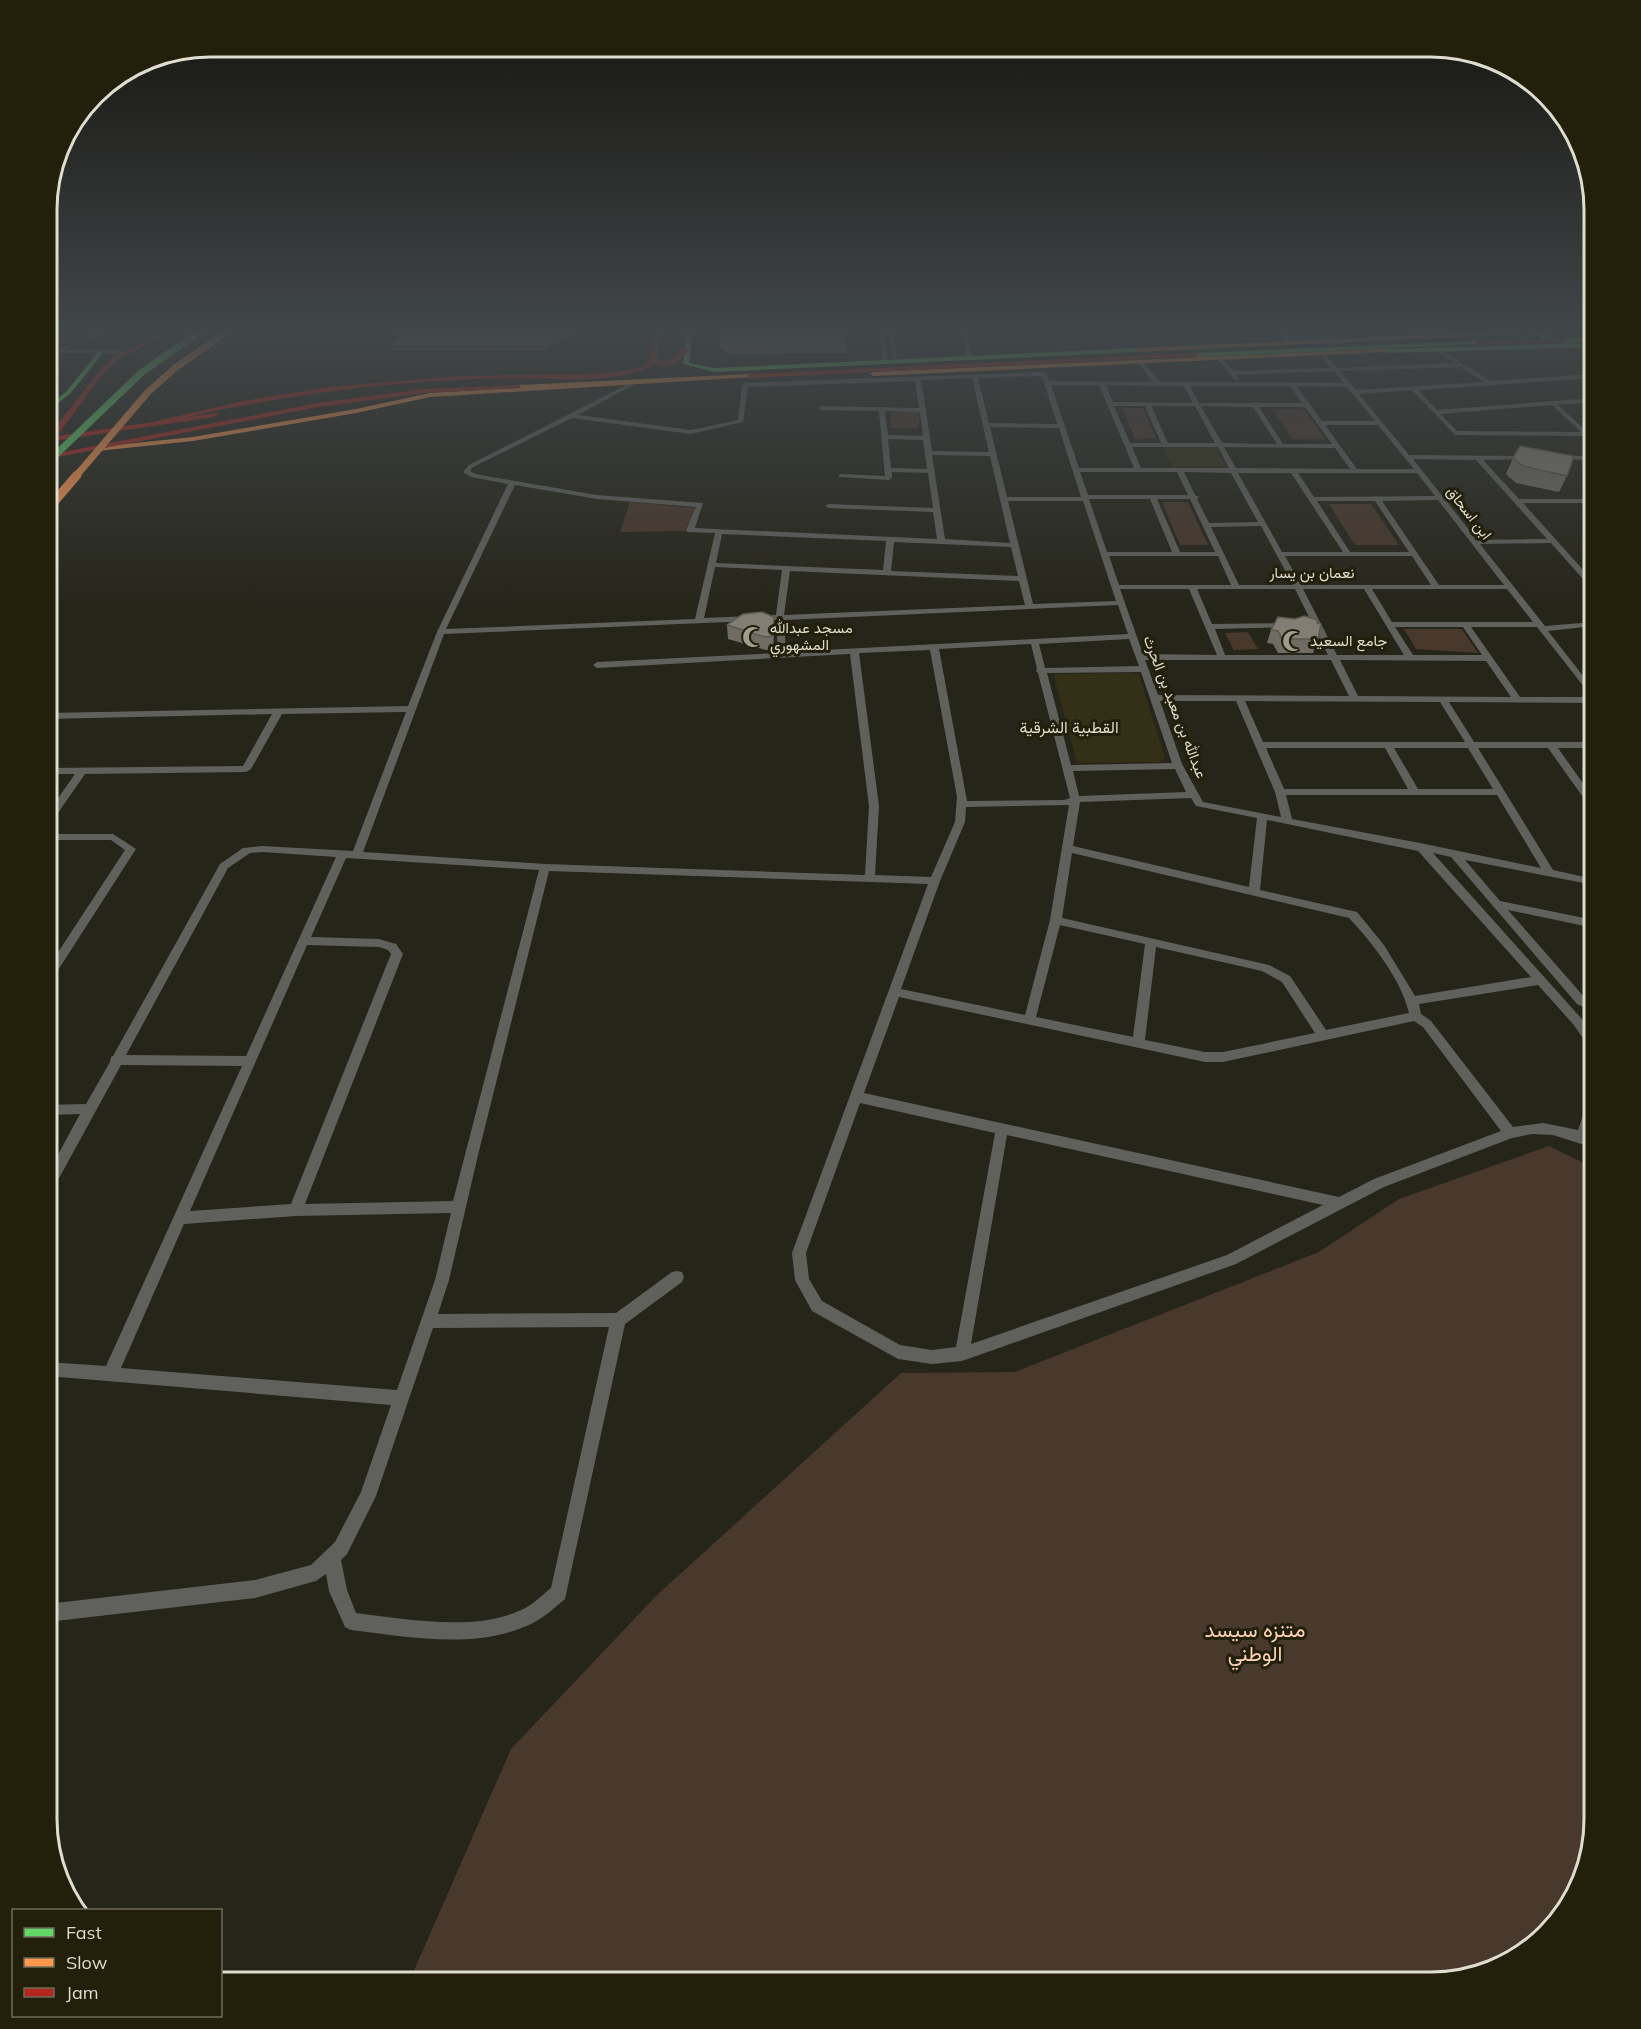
<svg xmlns="http://www.w3.org/2000/svg" width="1641" height="2029" font-family="Mulish,Vazirmatn,sans-serif">
<style>
.built{fill:#343017}
.green{fill:#49382c}
.lines{fill:none;stroke-linecap:round;stroke-linejoin:round}
.street{fill:#60615c;fill-rule:evenodd}
.fast{fill:#63d668;fill-rule:evenodd}
.slow{fill:#ff974d;fill-rule:evenodd}
.jam{fill:#b3261e;fill-rule:evenodd}
.fast-bridge{stroke:#63d668;stroke-width:7}
.slow-bridge-far1{stroke:#ff974d;stroke-width:7}
.slow-bridge{stroke:#ff974d;stroke-width:9}
.wall{fill:#706c63}
.shaded-wall{fill:#5b5850}
.building{fill:#827e73;stroke:#5b5850;stroke-width:1.5}
.labels{text-anchor:middle;stroke-width:6;stroke-linejoin:round;paint-order:stroke}
.far-street-label{font-size:15px;fill:#deddd0;stroke:#221f0b}
.far-poi-label{font-size:15px;fill:#deddd0;stroke:#221f0b;text-anchor:start}
.far-neighbourhood-label{font-size:16px;fill:#deddd0;stroke:#221f0b}
.near-park-label{font-size:21px;fill:#fdd2b7;stroke:#221f0b}
.rim{fill:none;stroke:#deddd0;stroke-width:3}
</style>
<rect width="100%" height="100%" fill="#26251a"/>
<!-- built -->
<g class="built">
<polygon points="1163,447 1216,447 1227,467 1172,467"/>
<polygon points="1133,673 1139,675 1165,758 1159,762 1077,763 1054,676 1057,674"/>
</g>
<!-- green -->
<g class="green">
<polygon points="1122,408 1143,408 1156,438 1135,439"/>
<polygon points="1273,409 1305,410 1325,439 1292,439"/>
<polygon points="890,412 919,412 919,428 891,428"/>
<polygon points="630,502 696,508 685,531 620,532"/>
<polygon points="1162,502 1188,502 1208,545 1180,545"/>
<polygon points="1329,504 1371,504 1399,545 1355,545"/>
<polygon points="1404,629 1462,629 1478,653 1416,649"/>
<polygon points="1248,632 1258,649 1234,650 1225,633"/>
<polygon points="1549,1146 1594,1168 1594,1820 1578,1892 1522,1955 1432,1982 409,1982 511,1749 656,1596 901,1373 1015,1372 1319,1252 1399,1199"/>
</g>
<g class="lines">
<!-- street -->
<g class="street">
<polygon points="111,327 118,327 63,350 123,351 125,354 47,353 47,349 58,350"/>
<polygon points="878,327 884,327 888,361 883,360"/>
<polygon points="887,327 893,327 897,360 892,359"/>
<polygon points="960,327 966,328 1046,327 967,332 973,357 970,359 967,357"/>
<polygon points="1271,327 1277,327 1296,343 1291,344"/>
<polygon points="1578,327 1594,327 1594,330 1576,330"/>
<path d="M1436,347l55,34 103,-7v4l-176,12 19,20 157,-12v4l-36,3 36,33v5l-9,-7 -130,-1 -43,-45 -53,4 50,61 121,1 3,2 -1,1 -49,1 36,39h75v4h-71l71,79v6h-3l-40,-45 -71,1 65,82 49,-4v4l-46,5 46,59v13l-145,-1 25,40h120v6h-36l36,51v9l-4,-1 -42,-59h-70l75,122 41,9v6l-129,-25 35,41 94,19v8l-86,-18 77,88 9,5v9l-17,-8 -126,-147 -18,-4 148,165 13,18v14l-4,-2 -17,-24 -35,-39 -119,19 2,10 10,7 82,106 30,-4 35,7 10,-29 1,-4 5,-1v23l-5,16 5,2v11l-41,-13 -21,-1 -20,4 -128,49 -148,77 -274,97 -30,3 -34,-5 -86,-48 -17,-31 -3,-27 136,-369 -379,-13 -71,284 -29,125 -11,34 178,-1 56,-41 5,-1 5,1 2,5 -2,5 -57,42 -60,275c-11,9 -21,19 -34,25 -56,26 -122,13 -180,6l-6,-3 -16,-36 -3,-17 -10,7 -61,17 -208,24v-18l208,-24 56,-15 24,-23 26,-50 30,-87 -344,-29v-14l59,4 136,-300 -121,-1 -69,126 -5,2v-18l33,-61 -33,1v-10l39,-1 24,-42 1,-5 2,-1 107,-192 23,-16 19,-2 91,5 53,-139 -124,2 -31,55 -5,3 -161,2 -34,49 -4,1v-10l28,-40h-28v-6l196,-2 29,-52 -225,5v-6l361,-7 29,-74 71,-148 -37,-7 -8,-5 6,-7 159,-81 5,1 -55,30 113,15 47,-10 4,-35 3,-2 299,-11 3,2 2,7 104,1 -15,-20 3,-2 19,22 184,1 -10,-12 -98,4 3,4 -3,2 -19,-22 5,-1 11,13 98,-3 -14,-18 3,-2 17,20 118,-5 -21,-13zM1460,367l24,15 -128,8 -16,-19zM1042,376l15,48 -68,-1 -11,-45zM972,378l17,74 -57,-1 -11,-71zM915,381l4,27 -98,-2 -3,2 3,2 58,1 6,65 -44,-2 -2,1v2l50,3 3,-2v-6l36,1 5,35 -104,-4 -4,2 4,2 104,4 4,27 -242,-11 8,-25 -106,-8 -122,-21 -5,-3 3,-4 99,-49 119,16 52,-12 5,-35zM1051,385h48l35,83h-55zM1106,385l78,1 9,17 -80,-1zM1190,386h100l12,17h-103zM1296,386l51,1 28,34h-53zM1552,405l29,27 -124,-1 -17,-17zM1114,406h31l16,37h-31zM1151,406h44l20,37h-47zM1201,406l52,1 24,37 -55,-1zM1259,407h46l27,37h-49zM885,411l35,1 3,24 -35,-1zM1325,425h53l36,44h-57zM990,427l69,1 22,69h-74zM888,439l35,1 4,29 -36,-1zM1132,447h86l11,21h-88zM1224,447l111,1 15,21 -114,-1zM932,455l58,1 20,87 -65,-4zM1413,459l63,1 71,79 -70,1zM1080,472h97l11,23h-100zM1184,472l47,1 27,49 -49,1 -12,-24 2,-2 -4,-2zM1238,473h53l52,79h-61zM1298,473h119l18,23 -121,1zM515,485l82,14 99,8 -10,23 1,2 28,1 -20,86 -249,10zM1089,499h61l22,53h-65zM1157,499h33l25,53h-35zM1438,500l66,85h-65l-57,-84zM1008,501h75l33,100 -83,3zM1317,501h58l34,51h-59zM1261,526l32,59h-54l-28,-58zM722,534l164,7 -3,29 -167,-7zM894,542l117,5 7,29 -127,-5zM1109,556h109l13,29h-112zM1285,556h127l19,29h-130zM715,567l67,3 -6,45 -72,3zM790,571l229,10 6,24 -241,10zM1120,589h69l28,66 -74,-1zM1197,589h98l33,66h-103l-10,-26 73,-2 4,-2 -4,-2 -76,1zM1303,589h61l40,66h-67zM1372,589h135l26,33h-141zM1118,605l10,29 -342,18 -2,-32zM776,620l2,33 -181,9 -4,3 4,3 253,-14 19,152 -4,69 -320,-11 -182,-12 81,-218zM1395,627h68l19,28h-69zM1471,627h66l55,70h-72zM1129,639l10,27 -94,2 -6,-24zM1031,644l6,25 -1,2 2,2 32,125 -6,2 -97,1 -28,-152zM930,650l27,147 -2,25 -24,55 -56,-2 4,-69 -20,-153zM1145,660h186l18,36 -191,-1zM1340,660l146,1 25,36 -153,-1zM1141,672l31,91 -101,2 -24,-92zM1160,701h76l39,91 6,25 -78,-15 -21,-38zM1245,701l195,1 25,40h-202zM1266,748h119l23,41h-124zM1394,748h74l25,41h-75zM1175,769l11,23 -107,4 -6,-25zM1286,795h211l44,73 -121,-25 -128,-24zM1191,798l5,8 61,12 -8,69 -176,-41 7,-44zM1069,805l-19,115 -25,95 -124,-26 39,-108 25,-59 1,-15zM1267,820l151,31 113,126 -116,19 -31,-51 -27,-33 -97,-22zM262,852l74,5 -90,199 -120,-1 102,-187 22,-15zM1072,853l277,65c23,24 53,63 60,95l-83,17 -36,-54 -21,-11 -207,-47zM346,858l193,12 -86,331 -148,3 98,-250 -7,-10 -17,-5 -68,-2zM1060,925l85,19 -12,93 -97,-20zM307,945l72,2 9,3 3,4 -100,250 -101,7zM1156,947l106,24 20,11 33,51 -92,19h-18l-60,-12zM899,997l306,65h18l191,-41 9,6 78,104 -127,48 -35,18 -475,-104zM860,1103l135,30 -39,214 -24,3 -32,-5 -78,-44 -13,-22 -3,-26zM1007,1135l316,70 -96,50 -256,89zM451,1213l-16,67 -38,110 -276,-22 63,-144 112,-8zM609,1327l-58,261c-9,7 -18,17 -30,22 -47,22 -115,9 -165,3l-9,-23 -6,-30 6,-6 29,-58 57,-168z"/>
<polygon points="1559,456 1594,456 1594,460 1557,459 1556,458"/>
<polygon points="47,834 113,834 136,849 51,981 47,982 47,969 125,850 111,840 47,840"/>
</g>
<!-- fast -->
<g class="fast">
<polygon points="688,327 694,327 689,363 714,368 1137,348 1140,350 1137,352 714,372 683,364"/>
<path d="M1531,327h6l-1,2c13,11 31,13 47,7l-2,-4 -14,-5 18,3 5,7c-19,12 -46,7 -61,-8z"/>
<polygon points="1477,341 1479,344 1197,357 1194,355 1197,353"/>
<polygon points="1594,343 1594,347 1385,353 1382,351 1385,349"/>
<polygon points="98,352 103,353 70,394 47,411 47,406 66,392"/>
</g>
<!-- slow -->
<g class="slow">
<polygon points="1516,331 1518,334 1137,352 1134,350 1137,348"/>
<polygon points="1385,349 1387,352 873,376 870,374 873,372"/>
<polygon points="750,374 752,377 430,397 356,413 193,441 97,451 93,449 97,447 193,437 356,409 430,393 516,388 519,385"/>
</g>
<!-- jam -->
<g class="jam">
<path d="M175,327h7l-65,33 -13,12 -47,64 96,-14 90,-21 86,-14 132,-11 140,-2 34,-5 12,-5 11,-37h6l-8,28 4,7h9l16,-15 5,1c-9,13 -17,20 -34,17l-2,-2 -2,3c-41,18 -87,13 -130,12 -21,0 -43,1 -64,2 -91,4 -181,17 -271,37l30,-4 1,2 -4,2 -161,24 -6,5v-8l53,-68 13,-12z"/>
<polygon points="1564,339 1566,342 1477,345 1474,343 1477,341"/>
<polygon points="1197,353 1199,356 750,378 747,376 750,374"/>
<polygon points="519,385 521,388 424,393 318,407 47,459 47,455 318,403 424,389"/>
</g>
<!-- fast-bridge -->
<polyline class="fast-bridge" points="47,463 141,373 206,327"/>
<!-- slow-bridge-far1 -->
<polyline class="slow-bridge-far1" points="76,476 148,392 175,368 234,327"/>
<!-- slow-bridge -->
<polyline class="slow-bridge" points="47,510 77,475"/>
</g>
<!-- wall -->
<g class="wall">
<polygon points="404,327 585,327 545,350 392,350 391,347"/>
<polygon points="719,335 846,339 846,353 731,354 720,349"/>
<polygon points="1513,458 1567,476 1559,492 1516,483 1506,474"/>
<polygon points="1317,623 1318,639 1313,653 1278,653 1273,644 1267,643 1271,630"/>
<polygon points="727,625 774,630 773,650 766,650 728,639"/>
</g>
<!-- shaded-wall -->
<g class="shaded-wall">
<polygon points="579,327 585,327 545,350 545,346"/>
<polygon points="774,617 774,630 773,650 773,636"/>
</g>
<!-- building -->
<g class="building">
<polygon points="404,327 579,327 545,346 391,347"/>
<polygon points="721,327 845,327 846,339 730,340 719,335"/>
<polygon points="1520,446 1574,456 1567,476 1523,466 1513,458"/>
<polygon points="762,612 774,617 773,636 765,637 727,625 743,614"/>
<polygon points="1304,616 1318,620 1317,623 1321,624 1318,639 1282,639 1278,631 1271,630 1278,617 1295,619"/>
</g>
<!-- sky -->
<linearGradient id="sky" x2="0" y2="1"><stop stop-color="#15140e"/><stop offset="0.54" stop-color="#414649"/><stop offset="1" stop-color="#414649" stop-opacity="0"/></linearGradient>
<rect width="1641" height="611" fill="url(#sky)"/>
<!-- icons -->
<defs>
<symbol id="mosque-bare" viewBox="-9 -9 18 18"><path d="M3.5-4.9A6 6 0 1 0 3.5 4.9A5 5 0 1 1 3.5-4.9Z" fill="#9e9d90" stroke="#221f0b" stroke-width="2.5" paint-order="stroke"/></symbol>
</defs>
<g fill-rule="evenodd">
<use href="#mosque-bare" x="738" y="622" width="30" height="30"/>
<use href="#mosque-bare" x="1278" y="626" width="30" height="30"/>
</g>
<g class="labels">
<!-- far-street labels -->
<g class="far-street-label">
<text transform="translate(1469 513) rotate(52)" y="5">ابن اسحاق</text>
<text x="1312" y="578">نعمان بن يسار</text>
<text transform="translate(1175 707) rotate(69)" y="5">عبدالله بن معبد بن الحرث</text>
</g>
<!-- far-poi labels -->
<g class="far-poi-label">
<text x="770" y="633">مسجد عبدالله<tspan x="770" dy="17">المشهوري</tspan></text>
<text x="1310" y="646">جامع السعيد</text>
</g>
<!-- far-neighbourhood labels -->
<g class="far-neighbourhood-label">
<text x="1069" y="733">القطبية الشرقية</text>
</g>
<!-- near-park labels -->
<g class="near-park-label">
<text x="1255" y="1637">متنزه سيسد<tspan x="1255" dy="24">الوطني</tspan></text>
</g>
</g>
<!-- crop -->
<path d="M0 0H1641V2029H0ZM210 57H1431A153 153 0 0 1 1584 210V1819A153 153 0 0 1 1431 1972H210A153 153 0 0 1 57 1819V210A153 153 0 0 1 210 57Z" fill="#221f0b" fill-rule="evenodd"/>
<path class="rim" d="M210 57H1431A153 153 0 0 1 1584 210V1819A153 153 0 0 1 1431 1972H210A153 153 0 0 1 57 1819V210A153 153 0 0 1 210 57Z"/>
<!-- legend -->
<rect x="12" y="1909" width="210" height="108" fill="#221f0b" stroke="#6d6b5a" stroke-width="1.5"/>
<rect x="24" y="1928" width="30" height="9" fill="#63d668" stroke="#6d6b5a" stroke-width="1.5"/>
<text x="66" y="1939" font-size="18" fill="#deddd0">Fast</text>
<rect x="24" y="1958" width="30" height="9" fill="#ff974d" stroke="#6d6b5a" stroke-width="1.5"/>
<text x="66" y="1969" font-size="18" fill="#deddd0">Slow</text>
<rect x="24" y="1988" width="30" height="9" fill="#b3261e" stroke="#6d6b5a" stroke-width="1.5"/>
<text x="66" y="1999" font-size="18" fill="#deddd0">Jam</text>
</svg>
